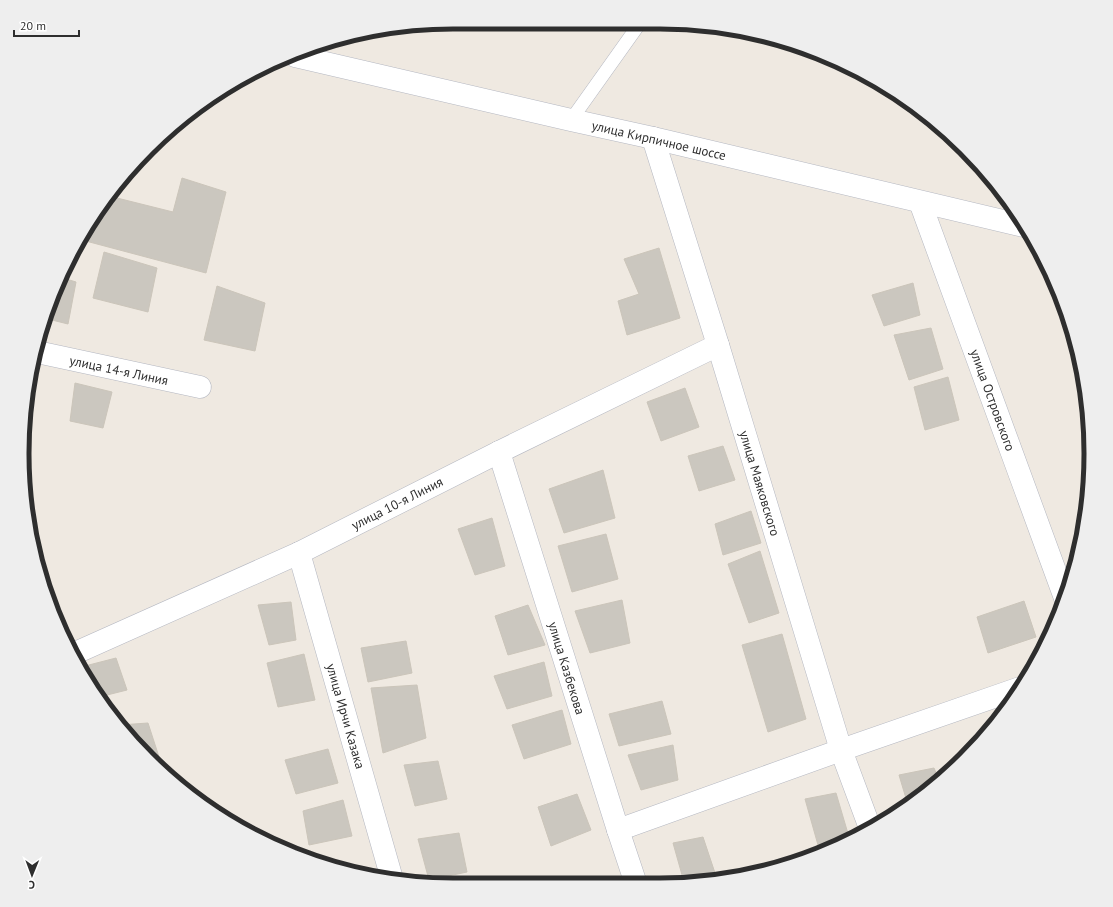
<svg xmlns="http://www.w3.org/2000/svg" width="1113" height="907" font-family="'PT Sans',sans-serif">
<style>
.building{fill:#cbc7bf;stroke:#cbc5ba}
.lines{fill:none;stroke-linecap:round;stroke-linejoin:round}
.lane-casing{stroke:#b4b7c1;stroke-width:14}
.street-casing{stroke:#b4b7c1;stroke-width:23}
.lane{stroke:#fff;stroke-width:13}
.street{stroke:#fff;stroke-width:22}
.labels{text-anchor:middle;stroke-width:3;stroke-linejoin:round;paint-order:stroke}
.street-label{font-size:13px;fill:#2e2e2e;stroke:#fff}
.rim{fill:none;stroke:#2e2e2e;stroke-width:5}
</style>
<rect width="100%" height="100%" fill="#efe9e1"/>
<!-- building -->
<g class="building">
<polygon points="182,178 226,192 206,273 82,240 95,214 109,196 173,212"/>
<polygon points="659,248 680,318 627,335 618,301 639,294 624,259"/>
<polygon points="104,252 157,268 148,312 93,298"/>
<polygon points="63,278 76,282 68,324 44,318 45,315"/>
<polygon points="913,283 920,315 884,326 872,295"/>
<polygon points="217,286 265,303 255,351 204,340"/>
<polygon points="931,328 943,369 909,380 894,335"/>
<polygon points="948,377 959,420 925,430 914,387"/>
<polygon points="75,383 112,392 103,428 70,421"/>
<polygon points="685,388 699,427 661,441 647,402"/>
<polygon points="723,446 735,480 699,491 688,456"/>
<polygon points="603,470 615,518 564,533 549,489"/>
<polygon points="751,511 761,543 723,555 715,524"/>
<polygon points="492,518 505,566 475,575 458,529"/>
<polygon points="606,534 618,579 572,592 558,546"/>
<polygon points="760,551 779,613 749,623 728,564"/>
<polygon points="622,600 630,643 590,653 575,611"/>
<polygon points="1024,601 1036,637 988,653 977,617"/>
<polygon points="291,602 296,640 269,645 258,605"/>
<polygon points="528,605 545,645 508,655 495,616"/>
<polygon points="782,634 806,719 768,732 742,645"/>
<polygon points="406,641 412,673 368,682 361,648"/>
<polygon points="304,654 315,700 278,707 267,663"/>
<polygon points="116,658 127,690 99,697 89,680 85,666"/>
<polygon points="544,662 552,696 507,709 494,676"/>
<polygon points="417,685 426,738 383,753 371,688"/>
<polygon points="662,701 671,734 619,746 609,714"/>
<polygon points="562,710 571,744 524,759 512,725"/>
<polygon points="148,723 160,760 156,761 120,725"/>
<polygon points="673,745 678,780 641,790 628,755"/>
<polygon points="328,749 338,783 296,794 285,760"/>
<polygon points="438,761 447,799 415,806 404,765"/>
<polygon points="934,768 939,780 922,796 908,805 899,775"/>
<polygon points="836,793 849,837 818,845 805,799"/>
<polygon points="577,794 591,830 551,846 538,807"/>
<polygon points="343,800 352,836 309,845 303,811"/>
<polygon points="459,833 467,872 429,880 418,839"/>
<polygon points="703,837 715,873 684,882 673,843"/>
</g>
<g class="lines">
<defs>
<polyline id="lane" points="571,120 640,23"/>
<g id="street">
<polyline points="295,56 571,120 653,138 1024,226"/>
<polyline points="653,138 718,345 841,750 870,828"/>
<polyline points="920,202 1065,598"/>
<polyline points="37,352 200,387"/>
<polyline points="499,452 618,830 636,884"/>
<polyline points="299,553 392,879"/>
<polyline points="73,654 299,553 499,452 718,345"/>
<polyline points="618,830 841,750 1020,688"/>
</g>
</defs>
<!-- lane casing -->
<use href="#lane" class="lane-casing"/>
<!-- street casing -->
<use href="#street" class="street-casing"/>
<!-- lane -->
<use href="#lane" class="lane"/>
<!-- street -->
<use href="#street" class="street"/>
</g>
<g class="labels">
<!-- street labels -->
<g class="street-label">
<text transform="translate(659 140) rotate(13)" y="5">улица Кирпичное шоссе</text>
<text transform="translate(119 370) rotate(12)" y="5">улица 14-я Линия</text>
<text transform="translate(993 400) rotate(70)" y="5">улица Островского</text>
<text transform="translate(760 483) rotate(73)" y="5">улица Маяковского</text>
<text transform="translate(397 503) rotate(-27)" y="5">улица 10-я Линия</text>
<text transform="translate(567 668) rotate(73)" y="5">улица Казбекова</text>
<text transform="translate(346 716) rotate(74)" y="5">улица Ирчи Казака</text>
</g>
</g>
<!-- crop -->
<path d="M0 0H1113V907H0ZM453 29H660A424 424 0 0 1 1084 453V454A424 424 0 0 1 660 878H453A424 424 0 0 1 29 454V453A424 424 0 0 1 453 29Z" fill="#eee" fill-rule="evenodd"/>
<path class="rim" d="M453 29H660A424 424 0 0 1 1084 453V454A424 424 0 0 1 660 878H453A424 424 0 0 1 29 454V453A424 424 0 0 1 453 29Z"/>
<!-- north arrow -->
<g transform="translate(32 875) rotate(181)" stroke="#ffffff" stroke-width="3" paint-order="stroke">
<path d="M0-3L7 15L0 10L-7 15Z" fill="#2e2e2e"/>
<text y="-6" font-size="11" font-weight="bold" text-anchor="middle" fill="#2e2e2e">С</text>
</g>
<!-- scale -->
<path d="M14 30v6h65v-6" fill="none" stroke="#2e2e2e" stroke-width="2"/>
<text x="20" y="30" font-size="12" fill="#2e2e2e" stroke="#ffffff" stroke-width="3" paint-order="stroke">20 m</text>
</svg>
